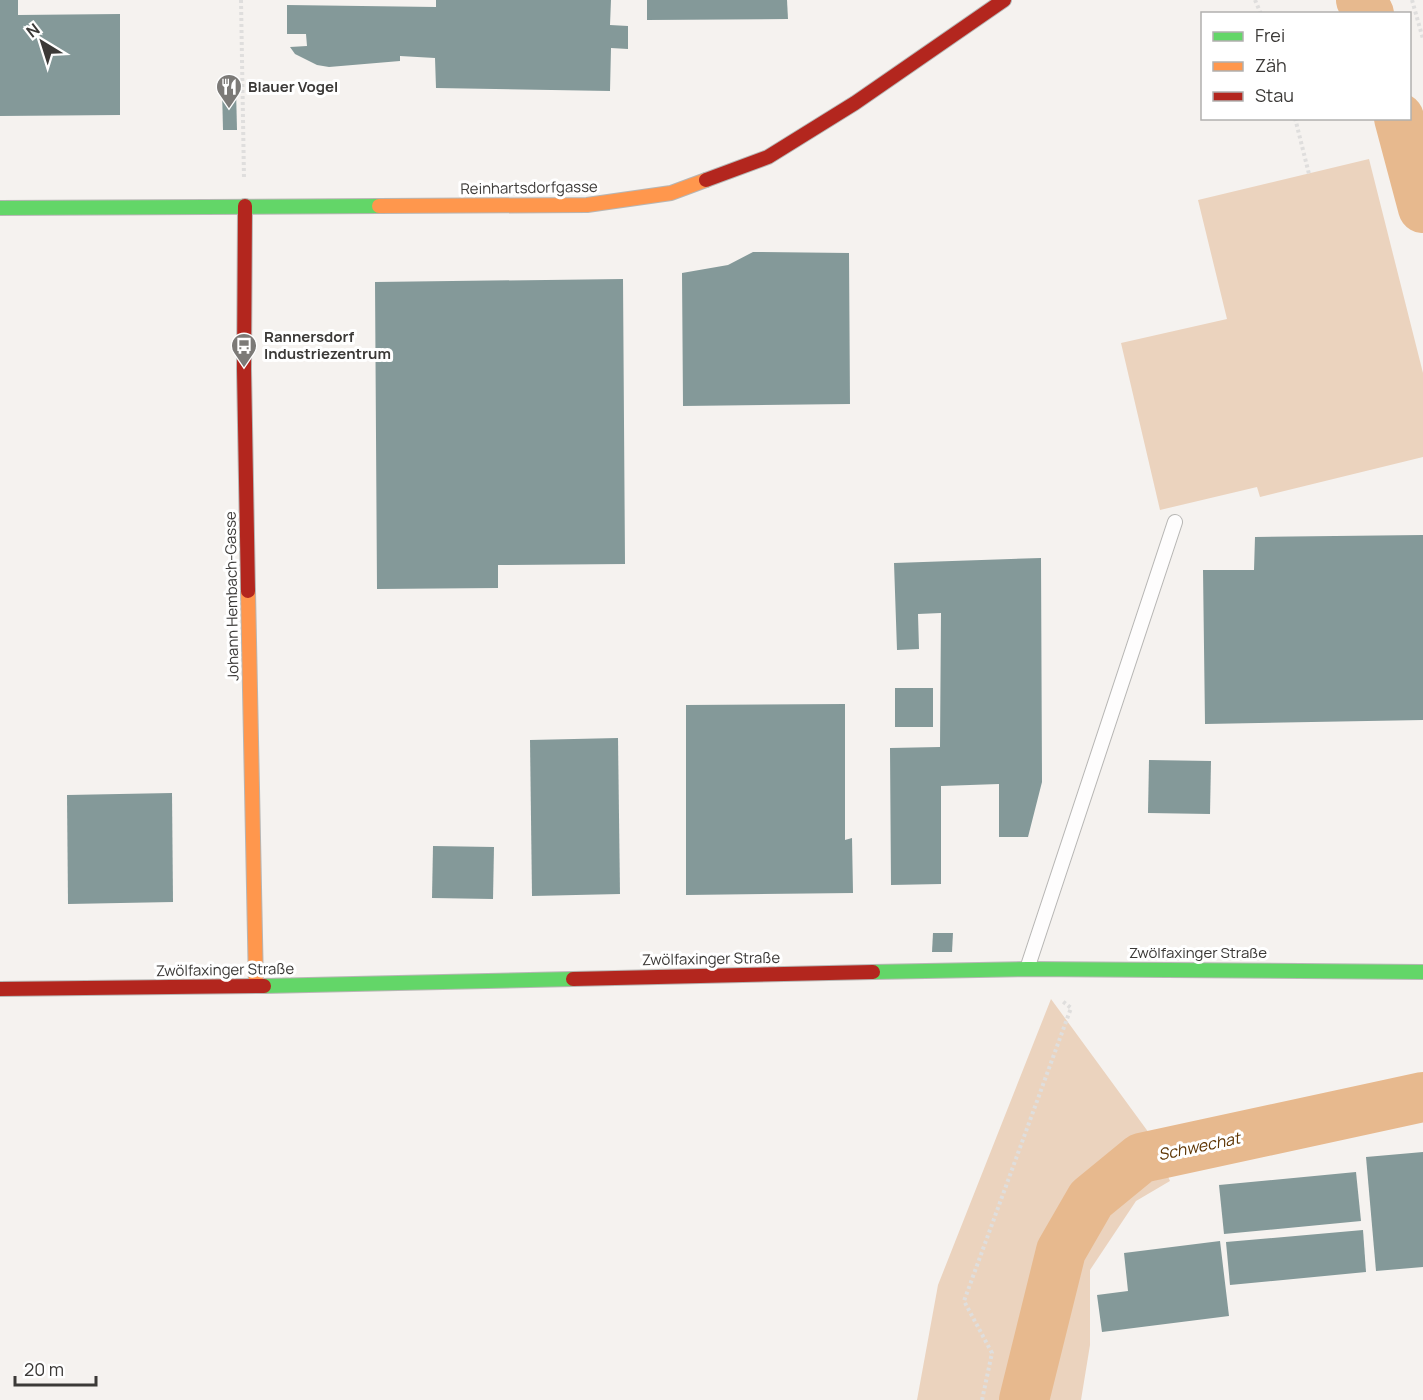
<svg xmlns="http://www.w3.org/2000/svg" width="1423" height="1400" font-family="Manrope,sans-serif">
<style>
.green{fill:#ebd3be}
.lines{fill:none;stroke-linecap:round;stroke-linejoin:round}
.river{stroke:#e7b98e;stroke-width:50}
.building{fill:#849999}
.lane-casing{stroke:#b7b6b4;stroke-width:16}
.fast-casing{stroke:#b7b6b4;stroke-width:16}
.slow-casing{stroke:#b7b6b4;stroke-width:16}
.jam-casing{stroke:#b7b6b4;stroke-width:16}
.path{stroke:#dfdedd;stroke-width:4;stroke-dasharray:3 3;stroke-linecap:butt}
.lane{stroke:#fefdfd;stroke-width:14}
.fast{stroke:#63d668;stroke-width:14}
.slow{stroke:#ff974d;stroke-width:14}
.jam{stroke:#b3261e;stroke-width:14}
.labels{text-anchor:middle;stroke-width:6;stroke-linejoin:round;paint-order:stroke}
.poi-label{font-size:15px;font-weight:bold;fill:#3b3937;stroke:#fff;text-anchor:start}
.street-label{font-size:15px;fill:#3b3937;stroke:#fff}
.water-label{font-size:16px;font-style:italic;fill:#5e3503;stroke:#fff}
</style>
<rect width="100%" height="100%" fill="#f5f2ef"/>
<!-- green -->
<g class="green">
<polygon points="1369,159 1423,373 1423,457 1260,497 1257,487 1160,510 1121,343 1227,319 1198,200"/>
<polygon points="1051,999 1149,1133 1170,1181 1136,1201 1090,1270 1090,1345 1081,1400 917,1400 938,1285"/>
</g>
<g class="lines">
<!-- river -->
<g class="river">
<polyline points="1361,0 1369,14"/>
<polyline points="1399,118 1423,208"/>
<polyline points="1024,1400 1061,1251 1091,1199 1141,1158 1423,1097"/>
</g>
</g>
<!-- building -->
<g class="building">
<polygon points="0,0 18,0 18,15 120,14 120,115 0,116"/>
<polygon points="436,0 611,0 610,25 628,26 628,49 611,48 610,91 436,88 435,58 400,56 400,61 329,67 317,65 295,54 290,47 307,46 306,34 287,34 287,5 436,7"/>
<polygon points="647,0 787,0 788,19 647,20"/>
<polygon points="222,89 236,89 237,130 223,130"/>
<polygon points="753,252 849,253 850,404 683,406 682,273 728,265"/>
<polygon points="623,279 625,564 498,565 498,588 377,589 375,282"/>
<polygon points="1423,535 1423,720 1205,724 1203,570 1254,570 1255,537"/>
<polygon points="1041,558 1042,782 1028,837 999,837 999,784 941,786 941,884 891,885 890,748 940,747 941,613 918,614 919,649 897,650 894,563"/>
<rect x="895" y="688" width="38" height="39"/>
<polygon points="845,704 845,840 852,838 853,893 686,895 686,705"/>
<polygon points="618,738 620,894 532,896 530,740"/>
<polygon points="1149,760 1211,761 1210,814 1148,813"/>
<polygon points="172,793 173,902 68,904 67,795"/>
<polygon points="433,846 494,847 493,899 432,898"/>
<polygon points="933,933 953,933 952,952 932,952"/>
<polygon points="1423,1152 1423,1267 1376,1271 1366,1157"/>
<polygon points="1356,1172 1361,1221 1224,1234 1219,1185"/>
<polygon points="1363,1230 1366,1272 1230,1285 1226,1242"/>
<polygon points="1220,1241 1229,1316 1102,1332 1097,1295 1128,1291 1124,1253"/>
</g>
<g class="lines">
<defs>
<polyline id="lane" points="1027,969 1175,522"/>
<g id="fast">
<polyline points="0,208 379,206"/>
<polyline points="873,972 1027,969 1423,972"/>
<polyline points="264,986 573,979"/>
</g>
<g id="slow">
<polyline points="379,206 587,205 671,193 706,180"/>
<polyline points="248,591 256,986"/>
</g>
<g id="jam">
<polyline points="706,180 768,157 855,103 1004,0"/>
<polyline points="245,206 244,369 248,591"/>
<polyline points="573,979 873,972"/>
<polyline points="0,989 264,986"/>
</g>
</defs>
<!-- lane casing -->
<use href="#lane" class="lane-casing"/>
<!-- fast casing -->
<use href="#fast" class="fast-casing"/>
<!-- slow casing -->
<use href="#slow" class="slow-casing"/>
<!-- jam casing -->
<use href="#jam" class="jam-casing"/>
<!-- path -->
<g class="path">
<polyline points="241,0 244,178"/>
<polyline points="1255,0 1261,14"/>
<polyline points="1412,0 1423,39"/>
<polyline points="1295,118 1309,174"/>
<polyline points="982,1400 992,1353 964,1301 1071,1008 1061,1000"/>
</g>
<!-- lane -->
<use href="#lane" class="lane"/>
<!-- fast -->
<use href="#fast" class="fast"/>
<!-- slow -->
<use href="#slow" class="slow"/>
<!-- jam -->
<use href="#jam" class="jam"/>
</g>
<!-- icons -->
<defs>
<symbol id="restaurant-pin" viewBox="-11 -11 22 30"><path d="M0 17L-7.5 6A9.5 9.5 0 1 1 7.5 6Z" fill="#7c7a77" stroke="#fff"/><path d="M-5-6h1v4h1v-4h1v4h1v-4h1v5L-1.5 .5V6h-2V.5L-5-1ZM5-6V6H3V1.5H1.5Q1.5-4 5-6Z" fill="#fff"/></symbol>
<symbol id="bus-pin" viewBox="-11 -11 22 30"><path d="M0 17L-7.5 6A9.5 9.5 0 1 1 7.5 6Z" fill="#7c7a77" stroke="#fff"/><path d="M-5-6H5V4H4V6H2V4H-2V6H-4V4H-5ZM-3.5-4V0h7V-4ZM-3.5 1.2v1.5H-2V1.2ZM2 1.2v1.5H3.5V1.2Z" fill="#fff"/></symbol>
</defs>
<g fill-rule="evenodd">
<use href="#restaurant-pin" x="214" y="72" width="30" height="40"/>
<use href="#bus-pin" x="229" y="331" width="30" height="40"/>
</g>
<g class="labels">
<!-- poi labels -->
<g class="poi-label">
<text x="248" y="92">Blauer Vogel</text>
<text x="264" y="342">Rannersdorf<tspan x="264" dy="17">Industriezentrum</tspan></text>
</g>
<!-- street labels -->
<g class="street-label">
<text transform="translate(529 188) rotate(-1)" y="5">Reinhartsdorfgasse</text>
<text transform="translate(232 596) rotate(-91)" y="5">Johann Hembach-Gasse</text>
<text x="1198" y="958">Zwölfaxinger Straße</text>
<text transform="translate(711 959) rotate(-1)" y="5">Zwölfaxinger Straße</text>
<text transform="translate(225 970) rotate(-1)" y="5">Zwölfaxinger Straße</text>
</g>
<!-- water labels -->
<g class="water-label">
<text transform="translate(1199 1146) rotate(-12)" y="6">Schwechat</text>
</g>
</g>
<!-- legend -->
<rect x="1201" y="12" width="210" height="108" fill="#ffffff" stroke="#b1b0af" stroke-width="1.5"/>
<rect x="1213" y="32" width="30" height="9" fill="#63d668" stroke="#b1b0af" stroke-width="1.5"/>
<text x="1255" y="42" font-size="18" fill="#3b3937">Frei</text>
<rect x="1213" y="62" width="30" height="9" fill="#ff974d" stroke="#b1b0af" stroke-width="1.5"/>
<text x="1255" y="72" font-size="18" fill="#3b3937">Zäh</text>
<rect x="1213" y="92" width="30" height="9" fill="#b3261e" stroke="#b1b0af" stroke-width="1.5"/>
<text x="1255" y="102" font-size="18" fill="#3b3937">Stau</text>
<!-- north arrow -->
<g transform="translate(42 42) rotate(322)" stroke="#ffffff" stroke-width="4.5" paint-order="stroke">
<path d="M0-4.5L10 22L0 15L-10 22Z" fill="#3b3937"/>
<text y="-9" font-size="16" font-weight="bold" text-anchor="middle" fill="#3b3937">N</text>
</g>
<!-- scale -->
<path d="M15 1376v9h81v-9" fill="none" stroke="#3b3937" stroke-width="3"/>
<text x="24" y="1376" font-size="18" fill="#3b3937" stroke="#ffffff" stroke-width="4.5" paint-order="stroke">20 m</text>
</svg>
